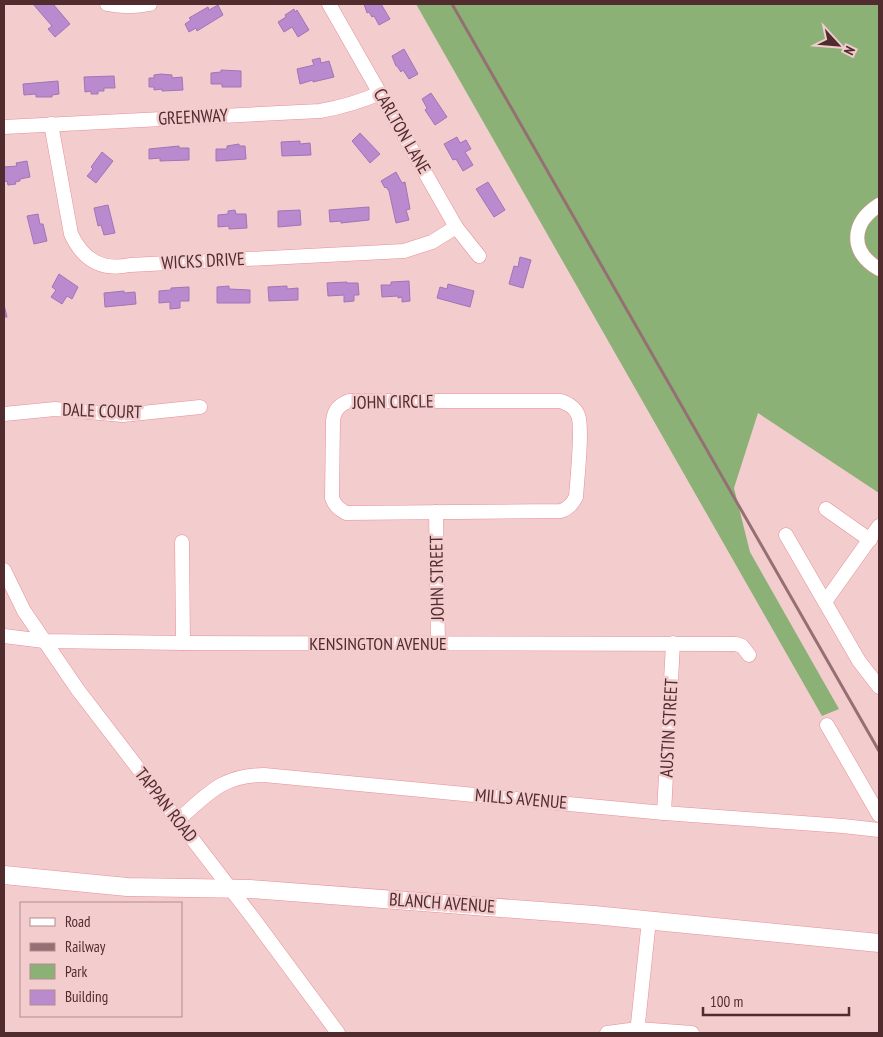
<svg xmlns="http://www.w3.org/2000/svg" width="883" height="1037" font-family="'PT Sans Narrow',sans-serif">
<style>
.green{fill:#8cb177}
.building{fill:#b98ace;stroke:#a274b7}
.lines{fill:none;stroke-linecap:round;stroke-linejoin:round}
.minor-casing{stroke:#e88e95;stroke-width:15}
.major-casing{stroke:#e88e95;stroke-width:19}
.minor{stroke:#fff;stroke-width:14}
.major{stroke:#fff;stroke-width:18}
.rail{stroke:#957072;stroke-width:3}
.labels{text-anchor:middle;stroke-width:5;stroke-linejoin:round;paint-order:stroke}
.street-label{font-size:18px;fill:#512c2f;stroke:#f3ccce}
</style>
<rect width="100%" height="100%" fill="#f3ccce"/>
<!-- green -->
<polygon class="green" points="416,4 879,4 879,493 758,413 734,488 750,552 839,709 822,716"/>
<!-- building -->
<g class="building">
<polygon points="33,4 53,4 70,24 55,37 48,29 52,26"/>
<polygon points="364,4 381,4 390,19 379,25 374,16 372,17 369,12 367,13"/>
<polygon points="218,5 223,15 197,31 196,28 189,32 185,24 191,20 189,18 208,7 209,10"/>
<polygon points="294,9 295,12 297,10 309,30 298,37 292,27 284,32 278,22 286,17 285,15"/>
<polygon points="404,49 418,74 409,79 403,70 401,72 397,66 396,66 392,56"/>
<polygon points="320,58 321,63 329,61 334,77 313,82 313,80 300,84 297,69 314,65 312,60"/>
<polygon points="221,70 241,71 241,87 222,87 222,84 211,84 211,73 221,72"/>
<polygon points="161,74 172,75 172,78 182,77 183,90 162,91 162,89 154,90 154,87 149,87 149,78 154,78 154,75"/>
<polygon points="114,76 115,88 104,88 104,91 98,91 98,94 91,94 91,91 85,92 84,77"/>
<polygon points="58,81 59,94 52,95 52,97 36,97 36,94 24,95 23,84"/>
<polygon points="431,93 447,117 435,125 425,110 427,108 422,99"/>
<polygon points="360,133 380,154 370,163 352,141"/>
<polygon points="457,137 460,143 466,140 471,149 465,152 473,165 463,171 456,159 453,160 444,144"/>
<polygon points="300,141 300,144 310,143 311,155 282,156 281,142"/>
<polygon points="239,144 239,146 245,146 246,159 216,161 216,149 227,149 227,146"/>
<polygon points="179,146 179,148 189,148 189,160 160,161 160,158 149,159 149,149"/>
<polygon points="102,152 113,161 96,183 87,176 93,169 91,167"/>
<polygon points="27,161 30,177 20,179 20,181 15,182 16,184 8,185 7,181 4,182 4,167 17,166 16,163"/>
<polygon points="396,172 402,183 405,182 410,209 406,210 409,220 396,223 389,191 386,187 385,188 381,181"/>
<polygon points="488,182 505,210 494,217 476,189"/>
<polygon points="108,205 115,233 104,235 101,225 98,226 94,208"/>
<polygon points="369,207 369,220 341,223 341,221 330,222 329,210"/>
<polygon points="235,210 236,214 246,214 247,228 229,229 229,226 218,227 218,215 228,214 228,211"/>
<polygon points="300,210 301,225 278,227 278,211"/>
<polygon points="38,214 40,224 43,224 47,241 34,244 27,216"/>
<polygon points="520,257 531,260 523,288 509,284 514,266 518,267"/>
<polygon points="59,274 78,287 72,299 67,296 62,304 51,297 56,290 52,287"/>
<polygon points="409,281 410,301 402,302 402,297 398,298 398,296 382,297 381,285 391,285 391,282"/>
<polygon points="347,282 347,283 358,283 359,295 354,295 354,301 344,302 344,295 328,296 327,283"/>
<polygon points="448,284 474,291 470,307 437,298 440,287 447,289"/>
<polygon points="229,286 229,289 250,290 250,303 217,303 217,287"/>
<polygon points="287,286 287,289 298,288 298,300 269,301 268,287"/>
<polygon points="189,287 189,301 180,301 180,308 170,309 170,302 159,303 159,291 171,290 171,288"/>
<polygon points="124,291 124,293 135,292 136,304 105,307 104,293"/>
<polygon points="4,305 7,317 4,317"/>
</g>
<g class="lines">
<defs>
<g id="minor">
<path d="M107,4c15,3 28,3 43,0"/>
<polyline points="329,4 456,227 479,256"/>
<path d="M51,124l20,110c12,26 31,37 59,31l274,-14 28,-9 24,-15"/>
<path d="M4,127l316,-16c22,-4 40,-9 60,-18"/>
<path d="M879,205c-28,18 -30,47 0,64"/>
<path d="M349,401h212c7,3 14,6 17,14 5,12 -1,66 -2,82 -4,7 -7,11 -15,14l-215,2c-7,-4 -11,-7 -14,-15l1,-77c1,-11 6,-16 16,-20z"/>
<polyline points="4,414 55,409 123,415 200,407"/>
<polyline points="826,509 870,540"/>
<polyline points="436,512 438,644"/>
<polyline points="786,535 859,661 879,687"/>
<polyline points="182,542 183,643"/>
<polyline points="4,570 24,611 78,690 253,918 338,1033"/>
<polyline points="825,602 879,526"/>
<polyline points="4,636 44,641 183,643 736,644 742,646 749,655"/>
<polyline points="827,725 879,815"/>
<polyline points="664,813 673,643"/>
<path d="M178,820c30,-26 44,-45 86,-45l400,38 179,13 36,4"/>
<polyline points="607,1033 638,1029 692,1033"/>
<polyline points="637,1033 649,920"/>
</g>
<polyline id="major" points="4,875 127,887 250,889 594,915 879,943"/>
</defs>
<!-- minor casing -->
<use href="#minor" class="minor-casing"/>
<!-- major casing -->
<use href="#major" class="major-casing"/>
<!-- minor -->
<use href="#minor" class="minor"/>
<!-- major -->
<use href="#major" class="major"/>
<!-- rail -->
<polyline class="rail" points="452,4 879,751"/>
</g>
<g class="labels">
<!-- street labels -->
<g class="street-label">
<text transform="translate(193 117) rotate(-3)" y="6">GREENWAY</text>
<text transform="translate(402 131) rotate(60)" y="6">CARLTON LANE</text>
<text transform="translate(203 261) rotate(-3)" y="6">WICKS DRIVE</text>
<text transform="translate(393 402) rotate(-1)" y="6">JOHN CIRCLE</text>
<text transform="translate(102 411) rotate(2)" y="6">DALE COURT</text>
<text transform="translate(437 578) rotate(-91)" y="6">JOHN STREET</text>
<text x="378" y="650">KENSINGTON AVENUE</text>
<text transform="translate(669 728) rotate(-87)" y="6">AUSTIN STREET</text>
<text transform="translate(521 799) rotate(5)" y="6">MILLS AVENUE</text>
<text transform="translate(166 805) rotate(52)" y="6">TAPPAN ROAD</text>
<text transform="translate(442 903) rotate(4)" y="6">BLANCH AVENUE</text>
</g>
</g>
<!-- border -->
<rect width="883" height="1037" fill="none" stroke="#512c2f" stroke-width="10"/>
<!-- legend -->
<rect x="20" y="902" width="162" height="115" fill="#f3ccce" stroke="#b28c8e"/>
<rect x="30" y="918" width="25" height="8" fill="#ffffff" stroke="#b28c8e"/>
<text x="65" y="927" font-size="15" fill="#512c2f">Road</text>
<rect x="30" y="943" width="25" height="8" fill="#957072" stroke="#b28c8e"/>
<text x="65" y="952" font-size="15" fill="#512c2f">Railway</text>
<rect x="30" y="964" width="25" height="15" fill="#8cb177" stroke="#b28c8e"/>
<text x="65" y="977" font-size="15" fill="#512c2f">Park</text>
<rect x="30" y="990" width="25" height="15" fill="#b98ace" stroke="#b28c8e"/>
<text x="65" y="1002" font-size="15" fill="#512c2f">Building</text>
<!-- north arrow -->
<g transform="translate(838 45) rotate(116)" stroke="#f3ccce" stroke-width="4" paint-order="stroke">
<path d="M0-4L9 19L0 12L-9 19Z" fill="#512c2f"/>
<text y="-8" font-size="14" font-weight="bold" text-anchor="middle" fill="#512c2f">N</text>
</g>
<!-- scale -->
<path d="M703 1007v8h146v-8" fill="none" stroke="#512c2f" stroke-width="2.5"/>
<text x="710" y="1007" font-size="15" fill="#512c2f" stroke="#f3ccce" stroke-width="4" paint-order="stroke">100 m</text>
</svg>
